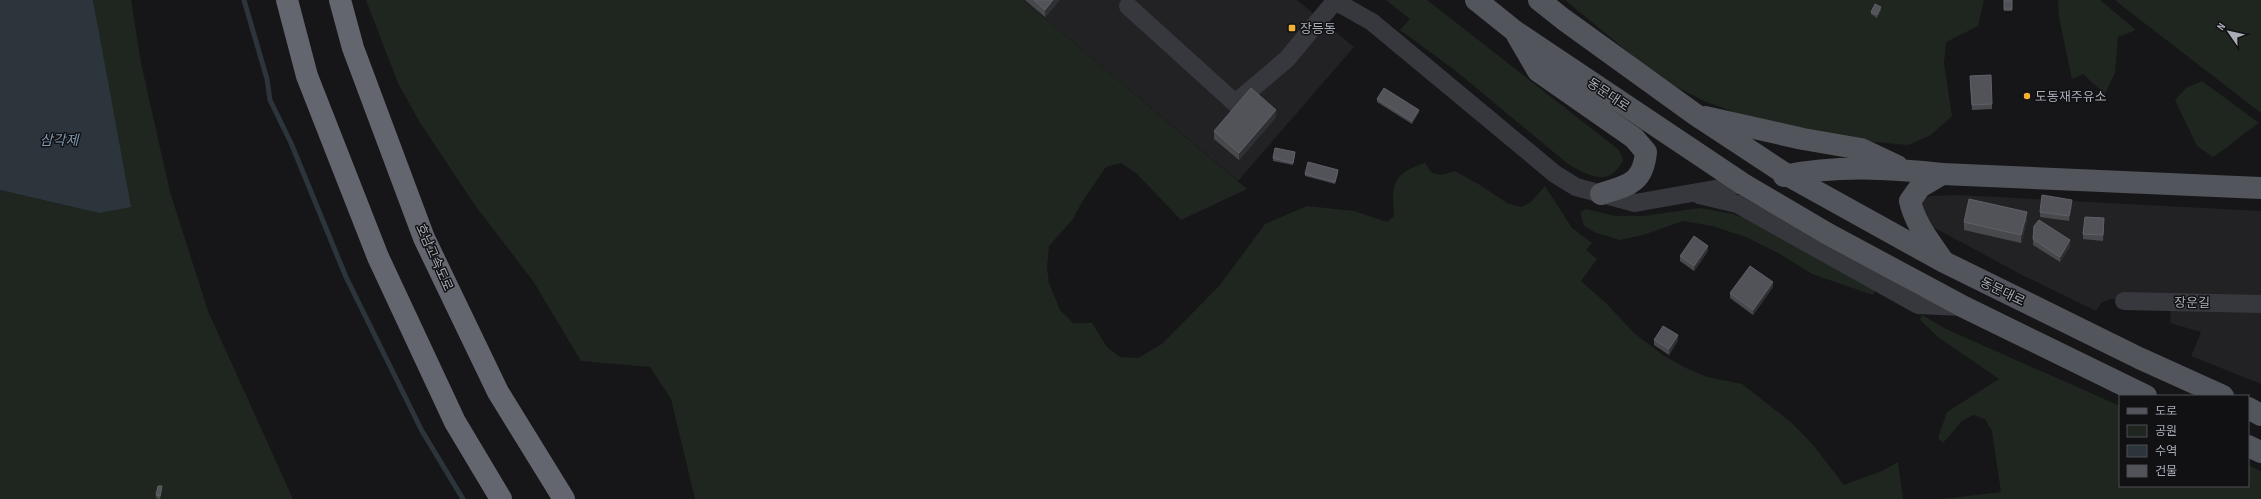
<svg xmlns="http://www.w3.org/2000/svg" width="2261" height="499" font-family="'Sofia Sans Condensed','Noto Sans KR',sans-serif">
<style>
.built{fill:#222225}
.green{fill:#1e261f}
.water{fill:#2c353c}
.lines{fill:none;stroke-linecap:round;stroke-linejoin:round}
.stream{stroke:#2c353c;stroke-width:5}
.minor{stroke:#37383d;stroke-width:18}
.major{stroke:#53555c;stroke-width:22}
.highway{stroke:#63666e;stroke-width:22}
.wall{fill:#47494d}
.shaded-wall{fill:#2f3033}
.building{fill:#525359;stroke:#5f6168}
.poi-dot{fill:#f2b134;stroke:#111113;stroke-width:1.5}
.labels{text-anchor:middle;stroke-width:3;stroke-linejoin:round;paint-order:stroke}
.poi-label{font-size:13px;fill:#a8adb8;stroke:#111113;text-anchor:start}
.street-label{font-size:13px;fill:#a8adb8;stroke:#111113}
.water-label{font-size:14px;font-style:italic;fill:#7f9bb3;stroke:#111113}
</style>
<rect width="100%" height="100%" fill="#161618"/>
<!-- built -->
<g class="built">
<polygon points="1023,0 1297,0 1354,47 1238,181"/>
<polygon points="1958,195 2261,211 2261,384 2191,356 2201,332 2170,323 2171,306 2111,299 2101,303 2096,311 2022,275 1933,227 1923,220 1921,200 1930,196"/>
</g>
<!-- green -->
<g class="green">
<polygon points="93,0 131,0 141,63 170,192 208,311 293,499 0,499 0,190 99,213 104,62"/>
<path d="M366,0h657l224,189 -66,31 -45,-47 -15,-10 -15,4 -24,35 -9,17 -24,27 -2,22 2,15 11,27 13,13h19l15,24 13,10 18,1 24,-14 58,-59 45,-61 42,-18 47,5 33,11 7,-6c-3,-32 -1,-43 31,-53l7,10 10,2 13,-4 25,14 27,18 14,4 9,-4 15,-17 27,42 20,15 -6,7 11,9 -16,22 25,22 28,30 30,23 22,12 21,9 35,7 51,40 20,21 31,40 38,-14 16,-9 5,37h-1208l-24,-100 -21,-32 -69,-6 -48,-80 -59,-77 -55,-83 -21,-38z"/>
<path d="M1386,0h41l192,150 4,10c-13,28 -35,16 -55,4l-112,-93 -56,-41 10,-11z"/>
<polygon points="1565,0 1984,0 1978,26 1946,42 1944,63 1952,116 1931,135 1908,145 1810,136 1739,114 1704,101 1675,86 1634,57"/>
<polygon points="2058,0 2100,0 2136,30 2118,37 2115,73 2105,94 2083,74 2072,79 2059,17"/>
<polygon points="2115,0 2261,0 2261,113 2121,5"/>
<path d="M2202,81l57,42c-16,10 -30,24 -46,34l-16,-11 -22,-46 11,-12z"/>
<polygon points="1700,208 1733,214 1755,222 1875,290 1873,295 1812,274 1780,254 1746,237 1712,226 1683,221 1643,235 1620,240 1596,233 1584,226 1580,212 1586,209 1615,216 1643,216"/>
<polygon points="1922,315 1946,329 2120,406 2120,486 2248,486 2248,465 2261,471 2261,499 1941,499 2001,492 1992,431 1985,419 1973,415 1962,421 1943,443 1938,438 1947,412 1999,379 1938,337 1920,320"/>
</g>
<!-- water -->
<polygon class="water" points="0,0 93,0 131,207 99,213 0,190"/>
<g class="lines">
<!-- stream -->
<polyline class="stream" points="244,0 267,79 270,100 291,143 346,277 422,431 463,499"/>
<!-- minor -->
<g class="minor">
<polyline points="1333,0 1372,22 1555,174 1576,187 1635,203 1743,184"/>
<polyline points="1128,6 1235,103 1287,59 1335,1"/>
<polyline points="1699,195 1737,204 1918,305 1962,307"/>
<polyline points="2124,301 2261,304"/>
</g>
<!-- major -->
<g class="major">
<polyline points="1476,0 1516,32 1743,184 1828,234 1964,307 2146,396"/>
<polyline points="1539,0 1563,19 1696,115 1787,175 1944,262 2139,358 2223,396"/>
<path d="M1517,35l21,36 96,67 12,14c-3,32 -18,33 -45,42"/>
<polyline points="1705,117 1803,139 1861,149 1897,166"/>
<path d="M1784,176c52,-11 106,-8 158,-2l319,14"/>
<path d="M1941,258c-13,-19 -26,-35 -31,-57l10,-14 22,-13"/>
<polyline points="2248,408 2261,415"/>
<polyline points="2248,446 2261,452"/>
</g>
<!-- highway -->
<g class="highway">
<polyline points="287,0 307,76 378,257 455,422 501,499"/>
<polyline points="340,0 353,48 424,238 498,392 564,499"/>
</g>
</g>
<!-- wall -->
<g class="wall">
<polygon points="1025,0 1059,0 1059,1 1045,17"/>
<polygon points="2004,0 2012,9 2012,11 2004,11"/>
<polygon points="1881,10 1877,18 1871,14 1871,12"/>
<polygon points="1970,82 1992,104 1992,109 1972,110"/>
<polygon points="1377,99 1419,112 1412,124 1377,102"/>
<polygon points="1276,117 1239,160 1214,139 1214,131"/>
<polygon points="1295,155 1293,165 1273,161 1273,158"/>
<polygon points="1338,173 1335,184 1305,176 1305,174"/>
<polygon points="2072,205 2069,221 2040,217 2040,212"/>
<polygon points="2027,220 2021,243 1964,230 1964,222"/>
<polygon points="2104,224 2103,241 2083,239 2083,234"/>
<polygon points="2033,239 2070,246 2060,262 2033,245"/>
<polygon points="1708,251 1694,271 1680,261 1680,256"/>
<polygon points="1773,287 1753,315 1730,298 1730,293"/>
<polygon points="1654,340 1678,340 1669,355 1654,345"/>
<polygon points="162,489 160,499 156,498 156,495"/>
</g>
<!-- shaded-wall -->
<g class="shaded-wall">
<polygon points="1053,0 1059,0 1059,1 1045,17 1045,10"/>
<polygon points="1881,7 1881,10 1877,18 1877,15"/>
<polygon points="1276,110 1276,117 1239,160 1239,153"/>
<polygon points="1419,110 1419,112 1412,124 1412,121"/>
<polygon points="2072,200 2072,205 2069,221 2069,216"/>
<polygon points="2027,212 2027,220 2021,243 2021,235"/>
<polygon points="2070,240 2070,246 2060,262 2060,257"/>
<polygon points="1708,246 1708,251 1694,271 1694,266"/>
<polygon points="1773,282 1773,287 1753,315 1753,310"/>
<polygon points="1678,335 1678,340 1669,355 1669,349"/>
</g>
<!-- building -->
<g class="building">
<polygon points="1034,0 1053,0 1045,10"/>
<rect x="2004" y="0" width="8" height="9"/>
<polygon points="1875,4 1881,7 1877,15 1871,12"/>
<polygon points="1991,75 1992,104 1972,105 1970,76"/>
<polygon points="1251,88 1276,110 1239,153 1214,131"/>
<polygon points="1384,88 1419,110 1412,121 1377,99"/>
<polygon points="1275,148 1295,152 1293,163 1273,158"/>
<polygon points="1308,162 1338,170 1335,182 1305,174"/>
<polygon points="2042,195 2072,200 2069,216 2040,212"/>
<polygon points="1969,199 2027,212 2021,235 1964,222"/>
<polygon points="2085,217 2104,218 2103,235 2083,234"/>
<polygon points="2039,220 2070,240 2060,257 2033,239 2034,226"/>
<polygon points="1694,236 1708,246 1694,266 1680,256"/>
<polygon points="1750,266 1773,282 1753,310 1730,293"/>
<polygon points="1663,326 1678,335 1669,349 1654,340"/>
<polygon points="158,486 162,486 160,496 156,495"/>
</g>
<!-- markers -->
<g class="poi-dot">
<rect x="1288" y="24" width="8" height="8" rx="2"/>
<circle cx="2027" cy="96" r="4"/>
</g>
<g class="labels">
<!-- poi labels -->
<g class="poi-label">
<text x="1300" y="33">장등동</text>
<text x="2035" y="101">도동재주유소</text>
</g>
<!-- street labels -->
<g class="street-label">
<text transform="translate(1609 94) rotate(34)" y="5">동문대로</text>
<text transform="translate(435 257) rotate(66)" y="5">호남고속도로</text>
<text transform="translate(2003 291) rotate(26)" y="5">동문대로</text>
<text transform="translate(2192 302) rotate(1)" y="5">장운길</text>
</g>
<!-- water labels -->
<g class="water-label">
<text x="59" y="145">삼각제</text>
</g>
</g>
<!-- legend -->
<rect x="2119" y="395" width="130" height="92" fill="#111113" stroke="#4d4f55"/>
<rect x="2127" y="408" width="20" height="6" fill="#53555c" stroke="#4d4f55"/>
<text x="2155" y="415" font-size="12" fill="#a8adb8">도로</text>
<rect x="2127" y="425" width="20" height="12" fill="#1e261f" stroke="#4d4f55"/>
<text x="2155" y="435" font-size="12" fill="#a8adb8">공원</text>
<rect x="2127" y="445" width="20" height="12" fill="#2c353c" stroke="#4d4f55"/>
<text x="2155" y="455" font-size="12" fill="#a8adb8">수역</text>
<rect x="2127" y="465" width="20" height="12" fill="#525359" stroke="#4d4f55"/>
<text x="2155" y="475" font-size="12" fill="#a8adb8">건물</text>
<!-- north arrow -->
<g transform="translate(2229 32) rotate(304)" stroke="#111113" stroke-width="3" paint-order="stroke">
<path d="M0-3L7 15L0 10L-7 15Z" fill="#a8adb8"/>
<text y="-6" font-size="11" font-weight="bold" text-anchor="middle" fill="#a8adb8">N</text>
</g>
</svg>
